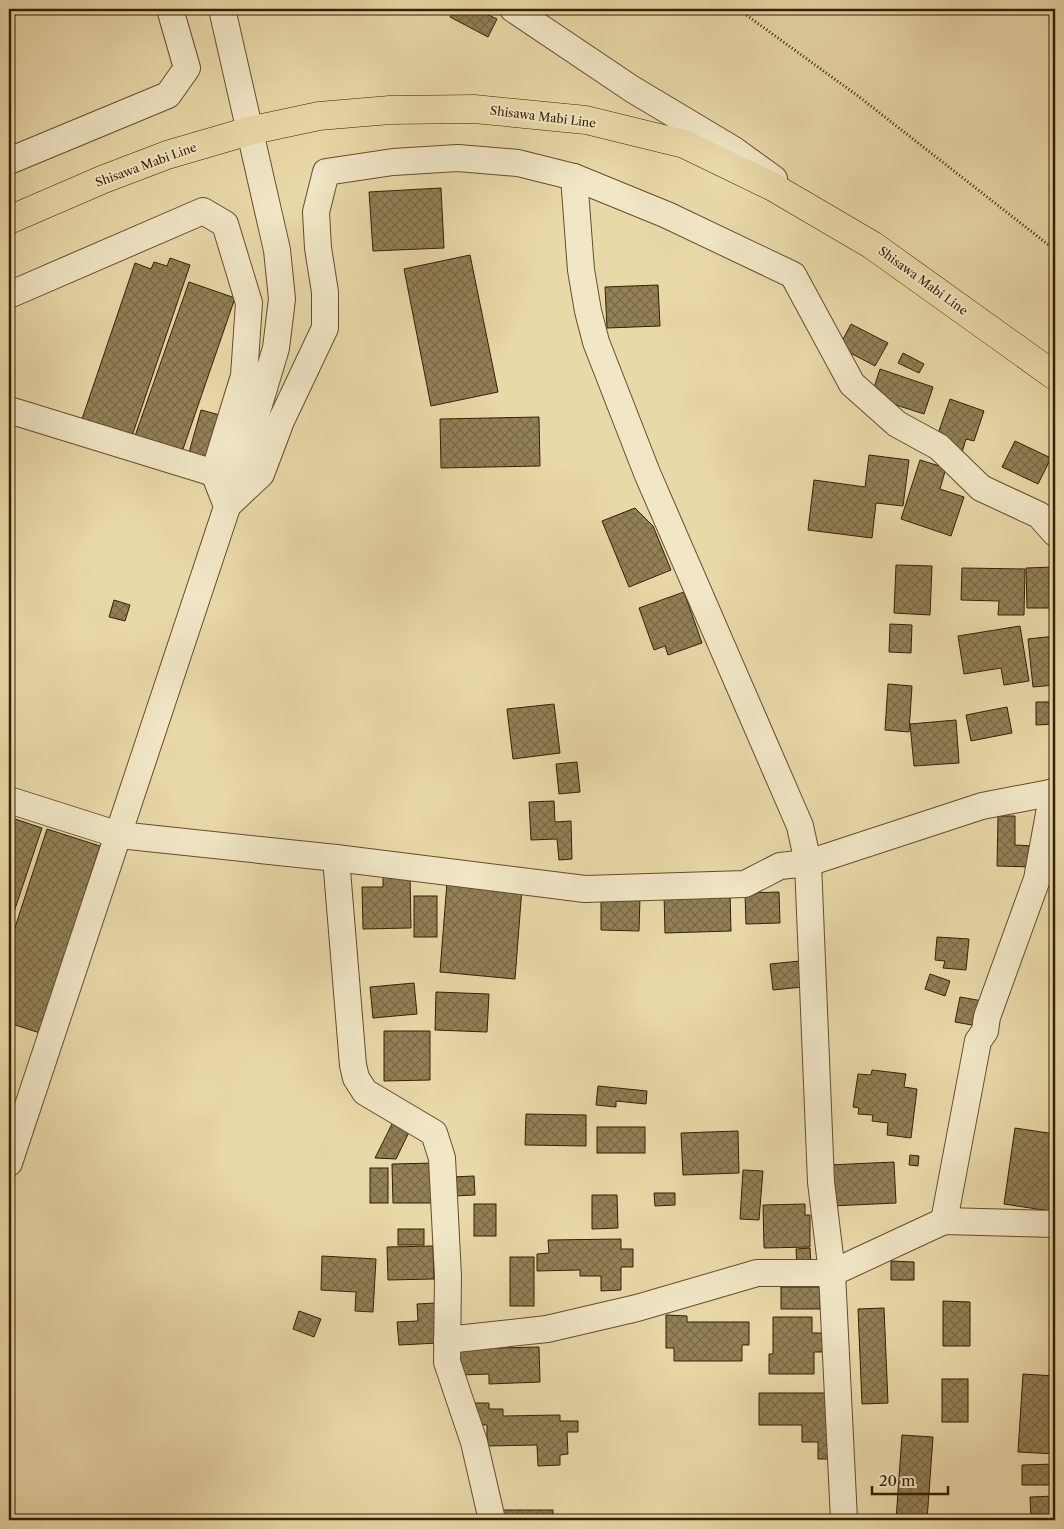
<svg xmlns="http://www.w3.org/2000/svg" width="1064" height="1529" font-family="'Libre Caslon Text',serif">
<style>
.building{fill:url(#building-cross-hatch);stroke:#352000}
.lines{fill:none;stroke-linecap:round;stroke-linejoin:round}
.minor-casing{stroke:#624e2a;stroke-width:28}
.major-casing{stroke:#352000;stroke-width:29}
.path{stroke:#352000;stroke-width:3;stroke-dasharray:1 2.5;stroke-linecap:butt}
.minor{stroke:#f1e6c6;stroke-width:26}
.major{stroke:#e9d8a8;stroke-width:28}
.labels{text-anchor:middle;stroke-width:4;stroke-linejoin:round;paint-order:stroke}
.street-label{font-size:12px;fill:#352000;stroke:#f1e6c6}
</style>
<defs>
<pattern id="building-cross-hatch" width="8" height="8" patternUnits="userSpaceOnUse" patternTransform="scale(1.25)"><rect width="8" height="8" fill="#938057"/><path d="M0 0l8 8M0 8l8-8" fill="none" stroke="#796846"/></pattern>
</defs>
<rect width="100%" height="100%" fill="#e9d8a8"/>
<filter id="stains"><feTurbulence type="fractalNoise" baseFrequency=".004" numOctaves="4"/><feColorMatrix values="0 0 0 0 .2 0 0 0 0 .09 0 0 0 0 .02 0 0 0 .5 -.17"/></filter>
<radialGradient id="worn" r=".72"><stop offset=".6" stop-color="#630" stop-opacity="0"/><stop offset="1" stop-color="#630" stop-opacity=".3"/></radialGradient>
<!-- building -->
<g class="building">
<polygon points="455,9 476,9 497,19 488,37 450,17"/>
<polygon points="441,188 444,248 373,251 369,192"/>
<polygon points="470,255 498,392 431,406 404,269"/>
<polygon points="170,258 190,265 132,436 82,419 135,263 151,269 154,262 167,266"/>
<polygon points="189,282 235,298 182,452 135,436"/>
<polygon points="658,285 660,326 607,328 605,287"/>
<polygon points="851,324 888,343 875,366 839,347"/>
<polygon points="903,353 924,364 919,373 898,363"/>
<polygon points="880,369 933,387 924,414 871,397"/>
<polygon points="950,399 984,411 974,441 966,439 962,452 935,442"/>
<polygon points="201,410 220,415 207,462 188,456"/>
<polygon points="539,417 540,466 441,468 440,419"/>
<polygon points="1015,441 1051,458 1038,484 1002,467"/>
<polygon points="869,455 909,460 903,506 876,503 872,538 808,530 814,480 865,487"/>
<polygon points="920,460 946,468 940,489 964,497 951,536 901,519"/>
<polygon points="635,508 653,526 671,570 629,587 602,521"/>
<polygon points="896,565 932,566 930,615 894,613"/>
<polygon points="1054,567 1055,608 1027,608 1026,568"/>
<polygon points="962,568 1025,569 1024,615 998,615 999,601 961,600"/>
<polygon points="684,592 702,643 668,655 665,646 654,650 639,608"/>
<polygon points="114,600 130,605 125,621 109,617"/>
<polygon points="890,624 912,625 911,653 889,652"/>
<polygon points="1020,626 1029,681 1004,685 1001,668 964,674 958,636"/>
<polygon points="1055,636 1055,685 1033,687 1028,639"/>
<polygon points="888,684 912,686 909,732 885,730"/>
<polygon points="1036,702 1055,702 1055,724 1036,725"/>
<polygon points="554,704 560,753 513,759 507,709"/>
<polygon points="1007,707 1012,733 971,741 966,715"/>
<polygon points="956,720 959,763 914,766 910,724"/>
<polygon points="577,762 580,792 559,794 556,764"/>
<polygon points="554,801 555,822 571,821 572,859 559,860 557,839 531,840 529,802"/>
<polygon points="998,816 1015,816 1015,845 1034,846 1033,867 997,866"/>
<polygon points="9,817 42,828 9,927"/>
<polygon points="47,829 100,846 40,1033 9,1023 9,946"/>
<polygon points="383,875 410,875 411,928 363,929 362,887 383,887"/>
<polygon points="447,882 522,888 515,979 440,972"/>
<polygon points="730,892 731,931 665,933 664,893"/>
<polygon points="779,892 780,923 746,924 745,893"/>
<rect x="414" y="896" width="23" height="41"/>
<polygon points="601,896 640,897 639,931 601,930"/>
<polygon points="937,937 969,939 966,970 943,968 945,961 935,960"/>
<polygon points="800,961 803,987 773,990 770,964"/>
<polygon points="930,974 950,981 945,996 925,989"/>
<polygon points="414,983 417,1014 373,1018 370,987"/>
<polygon points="436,992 489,994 487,1032 435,1030"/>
<polygon points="960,997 988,1002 983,1027 955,1022"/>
<polygon points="384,1031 430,1031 430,1080 384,1081"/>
<polygon points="872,1070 906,1074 904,1087 917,1089 911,1138 887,1135 888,1123 872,1121 873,1115 858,1114 859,1108 853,1107 858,1074 871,1075"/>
<polygon points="598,1086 647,1091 646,1104 616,1101 616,1107 596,1105"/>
<polygon points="526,1114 586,1115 586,1146 525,1145"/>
<polygon points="395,1118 412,1126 396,1159 375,1158"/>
<rect x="597" y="1127" width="48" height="26"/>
<polygon points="1015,1128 1055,1134 1055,1175 1050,1211 1004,1204"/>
<polygon points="738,1131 739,1173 683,1175 681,1133"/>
<polygon points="910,1155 919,1156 918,1166 909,1165"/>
<polygon points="894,1162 896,1203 831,1206 828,1165"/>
<polygon points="435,1163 436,1203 393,1203 392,1164"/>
<rect x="370" y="1168" width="18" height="35"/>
<polygon points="743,1170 763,1171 759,1220 740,1219"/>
<polygon points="474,1176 475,1195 453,1196 452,1177"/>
<polygon points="654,1193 675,1193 675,1205 655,1206"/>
<polygon points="592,1195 617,1195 618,1228 592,1229"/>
<rect x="474" y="1204" width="22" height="32"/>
<polygon points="805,1204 805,1215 810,1215 810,1247 764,1248 763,1205"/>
<rect x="398" y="1229" width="26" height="16"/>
<polygon points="621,1239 621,1249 633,1249 633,1267 621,1267 621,1290 601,1291 601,1276 580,1276 580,1270 537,1271 537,1254 549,1253 548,1240"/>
<polygon points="433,1246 434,1279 388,1280 387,1247"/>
<polygon points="810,1248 811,1268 797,1268 796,1249"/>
<polygon points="322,1256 376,1259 373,1312 355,1311 356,1292 321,1290"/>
<rect x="510" y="1257" width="24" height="49"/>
<polygon points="891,1261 914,1262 914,1280 891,1280"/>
<rect x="781" y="1287" width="39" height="22"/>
<polygon points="943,1301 970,1302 970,1346 943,1346"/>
<polygon points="436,1303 439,1343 399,1345 397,1322 418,1321 417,1304"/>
<polygon points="884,1308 888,1403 862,1404 858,1309"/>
<polygon points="299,1311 321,1319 314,1337 293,1329"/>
<polygon points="666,1315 687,1316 687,1322 749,1322 749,1345 742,1345 742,1361 674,1361 674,1348 666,1348"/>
<polygon points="773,1317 812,1317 812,1333 825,1333 825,1352 814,1352 814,1374 769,1374 769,1354 773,1354"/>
<polygon points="539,1347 540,1382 489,1384 489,1374 460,1375 459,1349"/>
<polygon points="1023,1374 1055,1376 1055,1454 1018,1452"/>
<rect x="942" y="1379" width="26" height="43"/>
<polygon points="759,1393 833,1393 832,1459 818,1459 818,1442 802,1442 802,1425 759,1425"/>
<polygon points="473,1403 489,1403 489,1409 503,1409 503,1416 560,1415 560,1421 578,1421 578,1432 567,1432 568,1454 560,1455 560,1465 538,1466 537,1445 487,1446 487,1425 473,1425"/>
<polygon points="902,1435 933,1437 927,1520 896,1520"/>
<polygon points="1055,1464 1055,1485 1022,1485 1022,1465"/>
<polygon points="1055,1496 1055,1520 1031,1520 1030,1497"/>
<rect x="496" y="1510" width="57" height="10"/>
<rect x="566" y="1515" width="18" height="5"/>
</g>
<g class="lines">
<defs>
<g id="minor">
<polyline points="513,9 632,89 734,150 774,179"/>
<polyline points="9,161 168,95 187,68 170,9"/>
<polyline points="574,177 581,270 588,311 596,342 647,473 800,826 808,863 821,1182 832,1273 844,1520"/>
<polyline points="9,295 203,211 225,224 249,303 244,376 214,473 227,506 261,474 281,421 325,328 325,292 318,248 316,212 326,172 393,162 458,158 518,163 574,177 667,215 793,275 852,384 897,424 939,447 981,488 1039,515 1055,533"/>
<polyline points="9,410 214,473"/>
<polyline points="9,800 119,835 336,858 585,889 745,884 780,866 808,863 982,806 1055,792"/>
<polyline points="336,858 353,1065 356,1078 365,1092 434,1133 442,1158 448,1276 447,1362 474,1442 492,1520"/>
<polyline points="9,1163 241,465 276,348 282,299 277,250 222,9"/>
<polyline points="944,1221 978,1041 985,1031 987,1017 1037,879 1053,792"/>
<polyline points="447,1340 547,1329 637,1308 757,1273 832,1273 944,1221 1055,1224"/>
</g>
<polyline id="major" points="9,220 104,179 167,155 249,131 319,116 390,110 474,109 586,120 684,144 773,187 872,245 1055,376"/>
</defs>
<!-- minor casing -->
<use href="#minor" class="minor-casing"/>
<!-- major casing -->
<use href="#major" class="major-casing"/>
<!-- path -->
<polyline class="path" points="738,9 858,96 1055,250"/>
<!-- minor -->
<use href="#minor" class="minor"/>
<!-- major -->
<use href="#major" class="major"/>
</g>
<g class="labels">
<!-- street labels -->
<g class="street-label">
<text transform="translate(543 117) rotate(7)" y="4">Shisawa Mabi Line</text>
<text transform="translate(146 165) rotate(-20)" y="4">Shisawa Mabi Line</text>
<text transform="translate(923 281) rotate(36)" y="4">Shisawa Mabi Line</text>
</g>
</g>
<!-- margin -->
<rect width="1064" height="1529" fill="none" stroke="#e9d8a8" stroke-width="30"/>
<rect x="10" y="10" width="1044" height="1509" fill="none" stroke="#352000" stroke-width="2.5"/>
<rect x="15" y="15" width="1034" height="1499" fill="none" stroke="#352000"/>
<!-- scale -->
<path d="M872 1486v8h76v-8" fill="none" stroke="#352000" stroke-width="2.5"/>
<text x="879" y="1486" font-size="15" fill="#352000" stroke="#f1e6c6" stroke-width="4" paint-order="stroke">20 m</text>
<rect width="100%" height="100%" filter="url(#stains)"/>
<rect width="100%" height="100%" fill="url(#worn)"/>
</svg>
